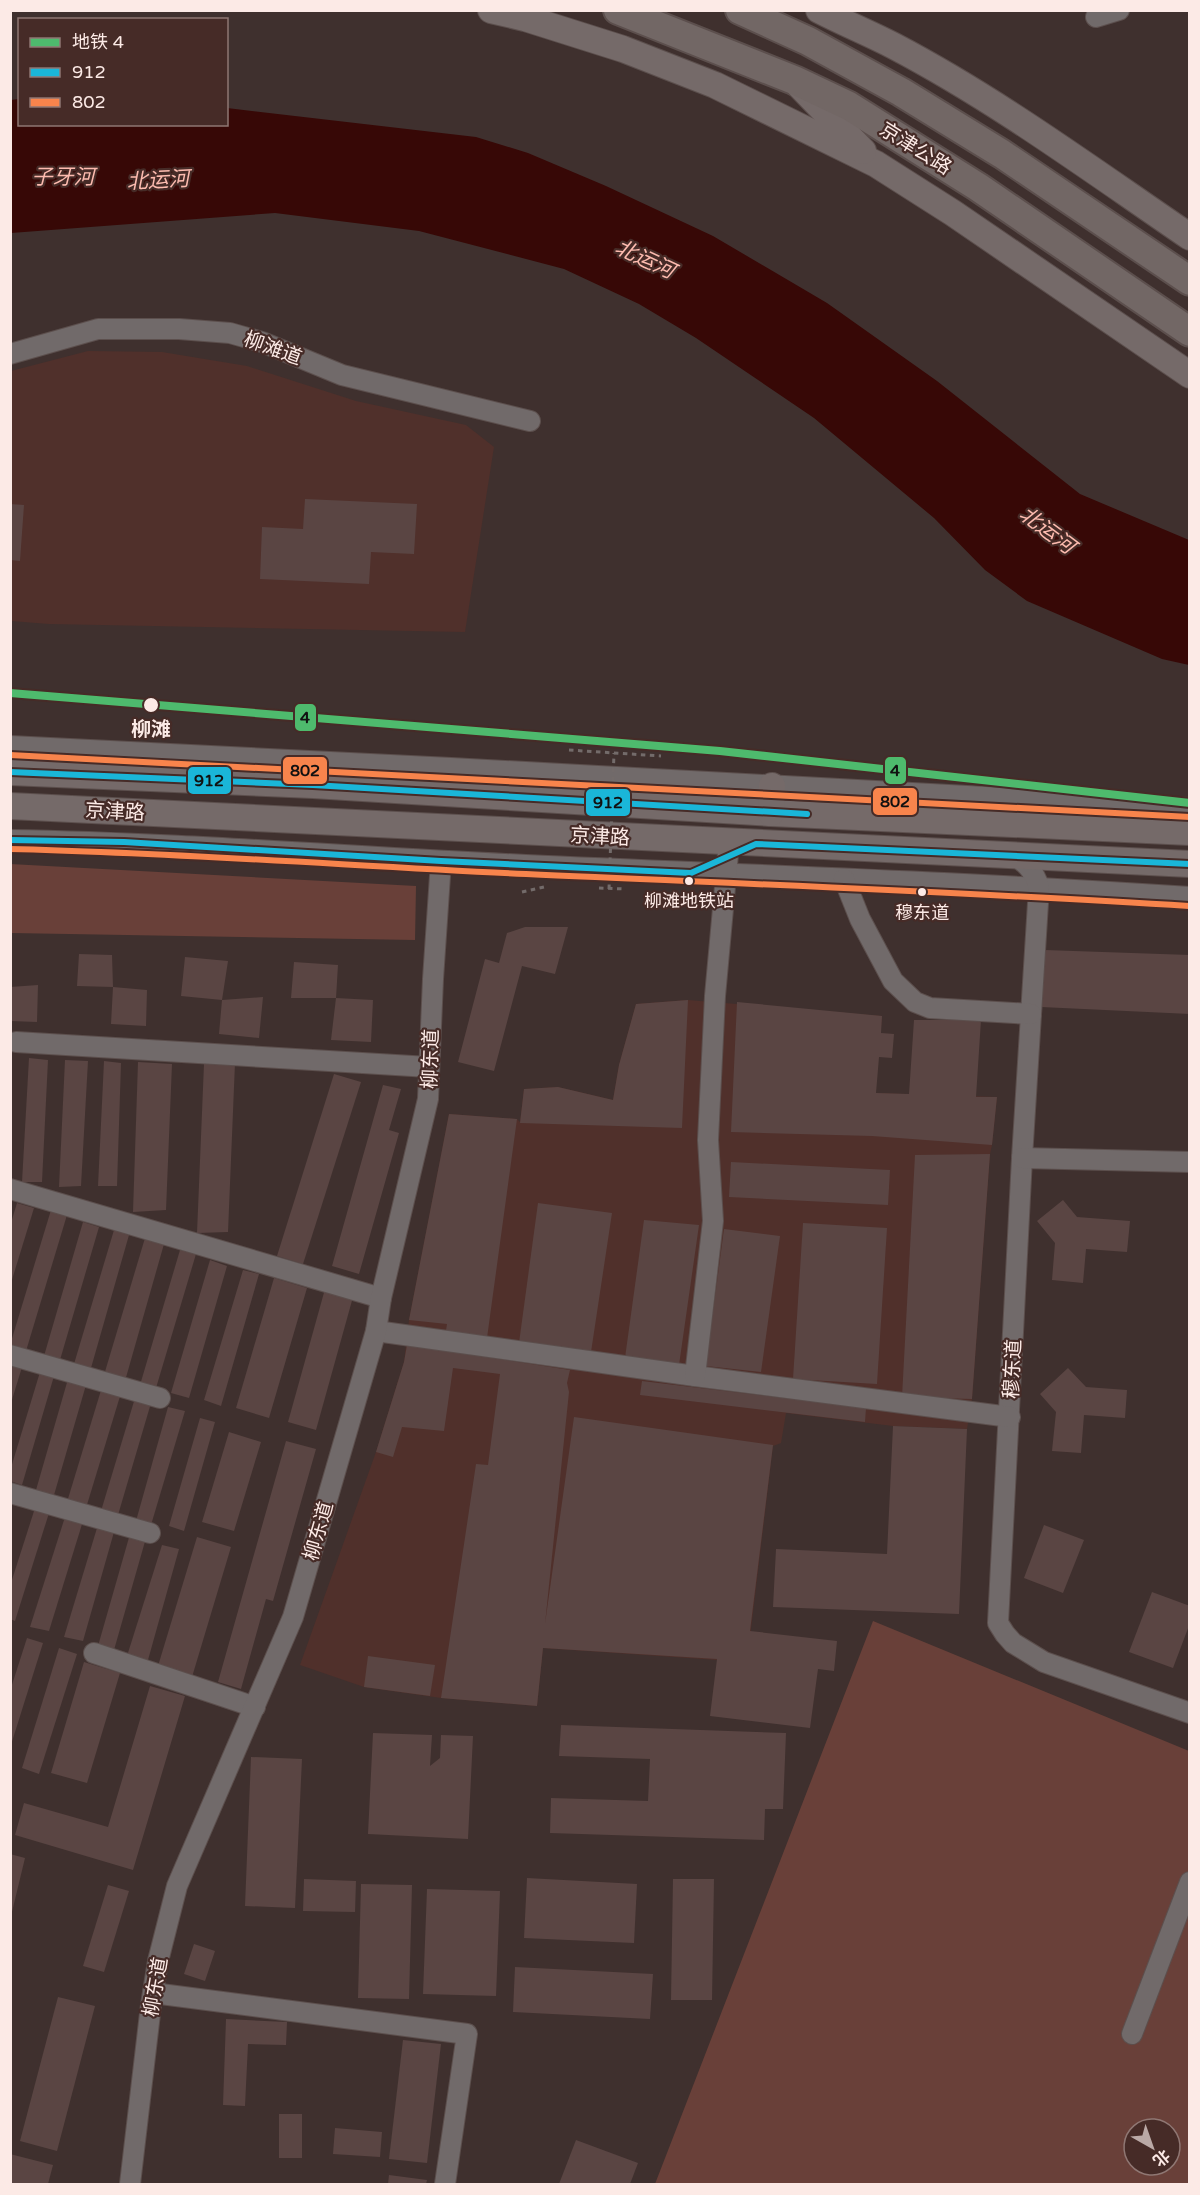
<svg xmlns="http://www.w3.org/2000/svg" width="1200" height="2195" font-family="'Varela Round','Noto Sans SC',sans-serif">
<style>
.built{fill:#50302b}
.green{fill:#694039;fill-rule:evenodd}
.water{fill:#370806}
.building{fill:#5a4543}
.lines{fill:none;stroke-linecap:round;stroke-linejoin:round}
.minor-casing{stroke:#5c4f4d;stroke-width:22}
.major-casing{stroke:#5c4f4d;stroke-width:28}
.highway-casing{stroke:#5c4f4d;stroke-width:32}
.path{stroke:#736b6a;stroke-width:3;stroke-dasharray:4.5 4.5;stroke-linecap:butt}
.minor{stroke:#716a6a;stroke-width:20}
.major{stroke:#756a69;stroke-width:26}
.highway{stroke:#726765;stroke-width:28}
.path-bridge{stroke:#736b6a;stroke-width:3;stroke-dasharray:4.5 4.5;stroke-linecap:butt}
.bus-1-casing{stroke:#462b27;stroke-width:10}
.bus-2-casing{stroke:#462b27;stroke-width:10}
.bus-1{stroke:#1ab6d8;stroke-width:6}
.bus-2{stroke:#f8844c;stroke-width:6}
.metro-1-casing{stroke:#462b27;stroke-width:12}
.metro-1{stroke:#4eba6d;stroke-width:8}
.stop-dot{fill:#fceae6;stroke:#462b27;stroke-width:2}
.labels{text-anchor:middle;stroke-width:4.5;stroke-linejoin:round;paint-order:stroke}
.bus-label{font-size:18px;fill:#fceae6;stroke:#462b27}
.street-label{font-size:20px;fill:#fceae6;stroke:#462b27}
.stop-label{font-size:20px;font-weight:bold;fill:#fceae6;stroke:#462b27}
.water-label{font-size:21px;font-style:italic;fill:#fdbbaf;stroke:#462b27}
.line-badge{stroke:#462b27;stroke-width:2}
.pale-badge-label{font-size:16px;text-anchor:middle;font-weight:bold;fill:#111}
</style>
<rect width="100%" height="100%" fill="#3f302e"/>
<!-- built -->
<g class="built">
<polygon points="88,351 162,352 247,366 356,401 466,425 494,447 465,632 49,624 11,621 11,371"/>
<polygon points="688,1000 882,1016 875,1093 997,1097 992,1145 990,1154 972,1399 967,1429 893,1426 786,1413 781,1443 773,1446 747,1662 543,1648 537,1706 441,1698 364,1687 300,1665 376,1452 404,1362 409,1320 449,1114 517,1119 520,1122 524,1089 558,1087 613,1100 619,1065 636,1004"/>
</g>
<!-- green -->
<g class="green">
<polygon points="10,864 416,886 415,940 11,933"/>
<path d="M873,1621l316,130v433h-534zM1134,2129h36v36h-36z"/>
</g>
<!-- water -->
<polygon class="water" points="19,99 20,124 226,124 227,108 476,137 528,153 606,186 713,236 827,303 937,381 1080,494 1189,540 1189,665 1162,659 1027,601 985,570 934,518 814,418 696,338 639,304 564,269 419,231 275,213 11,233 11,100"/>
<!-- building -->
<g class="building">
<polygon points="305,499 417,504 414,554 371,552 369,584 260,579 262,527 303,529"/>
<polygon points="10,504 24,505 20,561 10,560"/>
<polygon points="525,927 568,927 555,974 522,966 494,1071 458,1062 485,959 499,963 507,933"/>
<polygon points="1045,950 1190,955 1190,1014 1041,1007"/>
<polygon points="79,954 112,955 113,987 147,990 146,1026 111,1024 113,987 77,986"/>
<polygon points="185,957 228,961 222,1000 181,996"/>
<polygon points="294,962 338,965 336,998 291,998"/>
<polygon points="38,985 37,1022 10,1021 10,987"/>
<polygon points="263,997 259,1038 219,1034 222,1000"/>
<polygon points="336,998 373,1000 371,1042 331,1040"/>
<polygon points="688,1000 682,1128 520,1123 524,1089 558,1087 613,1100 619,1065 636,1004"/>
<polygon points="737,1002 882,1016 881,1033 894,1034 892,1058 879,1057 876,1093 909,1094 914,1020 981,1020 976,1097 997,1097 992,1145 872,1136 731,1132"/>
<polygon points="29,1058 48,1060 42,1182 22,1182"/>
<polygon points="65,1060 88,1061 81,1186 59,1187"/>
<polygon points="104,1061 121,1063 117,1186 98,1186"/>
<polygon points="138,1062 172,1064 166,1210 133,1212"/>
<polygon points="235,1063 228,1232 197,1233 204,1064"/>
<polygon points="334,1074 361,1082 303,1264 277,1256"/>
<polygon points="383,1085 401,1089 389,1130 399,1133 359,1274 332,1266"/>
<polygon points="449,1114 517,1119 487,1338 445,1337 447,1324 409,1320"/>
<polygon points="990,1154 972,1399 902,1397 915,1155"/>
<polygon points="731,1162 890,1170 888,1205 729,1197"/>
<polygon points="1063,1200 1077,1217 1130,1221 1127,1252 1086,1249 1083,1283 1052,1280 1055,1243 1037,1221"/>
<polygon points="17,1203 34,1208 11,1283 10,1226"/>
<polygon points="538,1203 612,1213 591,1352 519,1343"/>
<polygon points="51,1210 67,1215 26,1351 10,1347 10,1345"/>
<polygon points="644,1220 699,1225 679,1365 625,1358"/>
<polygon points="83,1222 99,1227 60,1360 44,1356"/>
<polygon points="803,1223 887,1228 877,1384 793,1379"/>
<polygon points="724,1229 780,1236 761,1372 706,1366"/>
<polygon points="114,1230 129,1235 91,1368 74,1364"/>
<polygon points="145,1238 164,1244 125,1381 104,1375"/>
<polygon points="180,1250 196,1254 156,1388 140,1385"/>
<polygon points="210,1260 227,1266 189,1398 171,1393"/>
<polygon points="243,1270 259,1274 221,1406 204,1400"/>
<polygon points="274,1278 307,1288 269,1418 236,1408"/>
<polygon points="325,1289 353,1297 316,1430 288,1422"/>
<polygon points="407,1345 570,1370 567,1383 569,1392 545,1624 574,1417 773,1445 750,1631 837,1641 834,1671 818,1669 810,1728 710,1716 717,1659 543,1648 537,1706 441,1698 476,1464 488,1465 500,1374 453,1368 444,1431 402,1427 393,1457 376,1452 404,1362"/>
<polygon points="10,1363 22,1367 11,1403 10,1403"/>
<polygon points="1068,1368 1086,1387 1127,1390 1125,1418 1084,1415 1081,1453 1052,1451 1056,1412 1040,1394"/>
<polygon points="40,1372 54,1376 22,1485 10,1481 10,1471"/>
<polygon points="68,1379 86,1385 54,1495 36,1490"/>
<polygon points="642,1381 866,1408 865,1422 640,1395"/>
<polygon points="102,1387 121,1393 86,1508 67,1502"/>
<polygon points="135,1398 151,1403 118,1515 101,1511"/>
<polygon points="168,1407 185,1411 151,1525 136,1521"/>
<polygon points="200,1418 215,1422 184,1531 169,1526"/>
<polygon points="893,1426 967,1429 959,1614 773,1607 776,1549 887,1554"/>
<polygon points="229,1432 261,1442 234,1531 202,1522"/>
<polygon points="286,1441 316,1449 273,1601 266,1599 241,1689 218,1682"/>
<polygon points="35,1508 49,1513 15,1621 10,1619 10,1586"/>
<polygon points="65,1517 83,1521 49,1631 30,1627"/>
<polygon points="1044,1525 1084,1540 1063,1593 1024,1578"/>
<polygon points="97,1528 114,1532 83,1641 64,1637"/>
<polygon points="130,1534 146,1538 114,1650 98,1646"/>
<polygon points="197,1537 231,1547 192,1677 158,1666"/>
<polygon points="162,1545 179,1549 148,1660 127,1656"/>
<polygon points="1152,1592 1190,1606 1190,1623 1173,1668 1129,1652"/>
<polygon points="27,1638 43,1643 10,1748 10,1691"/>
<polygon points="59,1648 77,1654 39,1774 22,1768"/>
<polygon points="368,1656 435,1665 430,1696 364,1687"/>
<polygon points="84,1662 120,1673 87,1783 51,1773"/>
<polygon points="150,1686 185,1696 133,1870 15,1835 24,1803 108,1827"/>
<polygon points="561,1725 786,1733 783,1809 765,1809 764,1840 550,1833 551,1798 648,1801 650,1759 559,1756"/>
<polygon points="373,1733 432,1735 430,1766 440,1758 441,1735 473,1736 468,1839 368,1834"/>
<polygon points="251,1757 302,1759 295,1908 245,1906"/>
<polygon points="10,1854 25,1858 11,1916 10,1916"/>
<polygon points="527,1878 637,1884 634,1943 524,1938"/>
<polygon points="304,1879 356,1881 355,1912 303,1911"/>
<polygon points="673,1879 714,1879 712,2000 671,2000"/>
<polygon points="361,1884 412,1885 409,1999 358,1998"/>
<polygon points="108,1885 129,1891 104,1972 83,1966"/>
<polygon points="427,1889 500,1891 496,1996 423,1994"/>
<polygon points="194,1944 215,1951 205,1981 184,1974"/>
<polygon points="515,1967 653,1974 650,2019 513,2012"/>
<polygon points="58,1997 95,2006 57,2151 20,2141"/>
<polygon points="226,2019 287,2022 286,2045 248,2044 245,2106 223,2105"/>
<polygon points="403,2040 441,2044 427,2163 389,2159"/>
<rect x="279" y="2114" width="23" height="44"/>
<polygon points="335,2128 382,2132 380,2157 333,2154"/>
<polygon points="576,2140 638,2163 630,2184 559,2184"/>
<polygon points="10,2154 53,2165 48,2184 10,2184"/>
<polygon points="389,2175 427,2180 426,2184 388,2184"/>
</g>
<g class="lines">
<defs>
<g id="minor">
<polyline points="1096,17 1119,10"/>
<polyline points="10,354 98,329 179,329 230,333 262,342 342,375 530,421"/>
<polyline points="10,746 451,768 1190,808"/>
<path d="M10,840c173,3 344,17 516,25 221,10 443,17 664,32"/>
<path d="M1014,855c13,9 20,16 25,32l-17,271 -24,465 7,11 8,9 31,19 146,51"/>
<polyline points="844,879 860,919 893,981 915,1002 930,1008 1031,1014"/>
<polyline points="16,1042 429,1067"/>
<polyline points="1022,1158 1190,1162"/>
<polyline points="10,1189 381,1298"/>
<polyline points="376,1331 695,1376 1010,1417"/>
<polyline points="10,1355 160,1398"/>
<polyline points="695,1376 713,1221 708,1140 715,996 729,843"/>
<polyline points="10,1493 150,1533"/>
<polyline points="94,1653 255,1707"/>
<polyline points="153,1993 467,2034 445,2184"/>
<polyline points="1132,2034 1190,1882"/>
<polyline points="130,2184 151,2005 158,1961 177,1886 293,1617 376,1331 381,1298 428,1099 433,979 441,861"/>
</g>
<g id="major">
<polyline points="491,10 525,18 623,49 715,85 876,164 953,213 1190,375"/>
<path d="M819,10c25,13 50,23 75,36 103,54 199,125 296,191"/>
<polyline points="799,85 863,151"/>
<polyline points="10,772 313,785 771,813 1190,832"/>
<polyline points="10,806 1190,864"/>
<polyline points="771,813 772,786"/>
</g>
<g id="highway">
<polyline points="618,10 794,80 849,106 978,187 1190,332"/>
<polyline points="740,10 808,41 901,92 1002,154 1190,281"/>
</g>
</defs>
<!-- minor casing -->
<use href="#minor" class="minor-casing"/>
<!-- major casing -->
<use href="#major" class="major-casing"/>
<!-- highway casing -->
<use href="#highway" class="highway-casing"/>
<!-- path -->
<g class="path">
<polyline points="569,750 661,756"/>
<polyline points="599,888 626,889"/>
<polyline points="522,892 548,886"/>
</g>
<!-- minor -->
<use href="#minor" class="minor"/>
<!-- major -->
<use href="#major" class="major"/>
<!-- highway -->
<use href="#highway" class="highway"/>
<!-- path-bridge -->
<polyline class="path-bridge" points="609,889 614,753"/>
<defs>
<g id="bus-1">
<polyline points="10,772 313,785 807,814"/>
<polyline points="10,840 124,842 441,861 691,873 756,844 1190,864"/>
</g>
<g id="bus-2">
<polyline points="10,755 1190,817"/>
<path d="M10,849c173,4 344,17 516,25 221,10 442,18 663,32"/>
</g>
</defs>
<!-- bus-1 casing -->
<use href="#bus-1" class="bus-1-casing"/>
<!-- bus-2 casing -->
<use href="#bus-2" class="bus-2-casing"/>
<!-- bus-1 -->
<use href="#bus-1" class="bus-1"/>
<!-- bus-2 -->
<use href="#bus-2" class="bus-2"/>
<defs>
<polyline id="metro-1" points="10,693 720,751 1190,803"/>
</defs>
<!-- metro-1 casing -->
<use href="#metro-1" class="metro-1-casing"/>
<!-- metro-1 -->
<use href="#metro-1" class="metro-1"/>
</g>
<!-- markers -->
<g class="stop-dot">
<circle cx="151" cy="705" r="8"/>
<circle cx="689" cy="881" r="5"/>
<circle cx="922" cy="892" r="5"/>
</g>
<g class="labels">
<!-- bus labels -->
<g class="bus-label">
<text x="689" y="907">柳滩地铁站</text>
<text x="922" y="919">穆东道</text>
</g>
<!-- street labels -->
<g class="street-label">
<text transform="translate(916 148) rotate(32)" y="7">京津公路</text>
<text transform="translate(273 348) rotate(20)" y="7">柳滩道</text>
<text transform="translate(115 811) rotate(3)" y="7">京津路</text>
<text transform="translate(600 836) rotate(3)" y="7">京津路</text>
<text transform="translate(430 1059) rotate(-88)" y="7">柳东道</text>
<text transform="translate(1012 1369) rotate(-87)" y="7">穆东道</text>
<text transform="translate(318 1531) rotate(-74)" y="7">柳东道</text>
<text transform="translate(155 1987) rotate(-80)" y="7">柳东道</text>
</g>
<!-- stop labels -->
<g class="stop-label">
<text x="151" y="736">柳滩</text>
</g>
<!-- water labels -->
<g class="water-label">
<text x="63" y="184">子牙河</text>
<text transform="translate(158 180) rotate(-3)" y="7">北运河</text>
<text transform="translate(645 259) rotate(25)" y="7">北运河</text>
<text transform="translate(1047 530) rotate(37)" y="7">北运河</text>
</g>
</g>
<g class="line-badge">
<rect x="294" y="703" width="23" height="29" rx="6" fill="#4eba6d"/>
<rect x="884" y="756" width="23" height="29" rx="6" fill="#4eba6d"/>
<rect x="282" y="756" width="46" height="29" rx="6" fill="#f8844c"/>
<rect x="187" y="766" width="45" height="29" rx="6" fill="#1ab6d8"/>
<rect x="872" y="787" width="46" height="29" rx="6" fill="#f8844c"/>
<rect x="585" y="788" width="46" height="29" rx="6" fill="#1ab6d8"/>
</g>
<g class="pale-badge-label">
<text x="305" y="723">4</text>
<text x="895" y="776">4</text>
<text x="305" y="776">802</text>
<text x="209" y="786">912</text>
<text x="895" y="807">802</text>
<text x="608" y="808">912</text>
</g>
<!-- border -->
<rect width="1200" height="2195" fill="none" stroke="#fceae6" stroke-width="24"/>
<!-- legend -->
<rect x="18" y="18" width="210" height="108" fill="#462b27" stroke="#8f7773" stroke-width="1.5"/>
<rect x="30" y="38" width="30" height="9" fill="#4eba6d" stroke="#8f7773" stroke-width="1.5"/>
<text x="72" y="48" font-size="18" fill="#fceae6">地铁 4</text>
<rect x="30" y="68" width="30" height="9" fill="#1ab6d8" stroke="#8f7773" stroke-width="1.5"/>
<text x="72" y="78" font-size="18" fill="#fceae6">912</text>
<rect x="30" y="98" width="30" height="9" fill="#f8844c" stroke="#8f7773" stroke-width="1.5"/>
<text x="72" y="108" font-size="18" fill="#fceae6">802</text>
<!-- north arrow -->
<g transform="translate(1152 2147) rotate(140)"><circle r="28" fill="#462b27" stroke="#8f7773" stroke-width="1.5"/>
<path d="M0-4.5L10 22L0 15L-10 22Z" fill="#baa9a6"/>
<text y="-9" font-size="16" font-weight="bold" text-anchor="middle" fill="#fceae6">北</text>
</g>
</svg>
